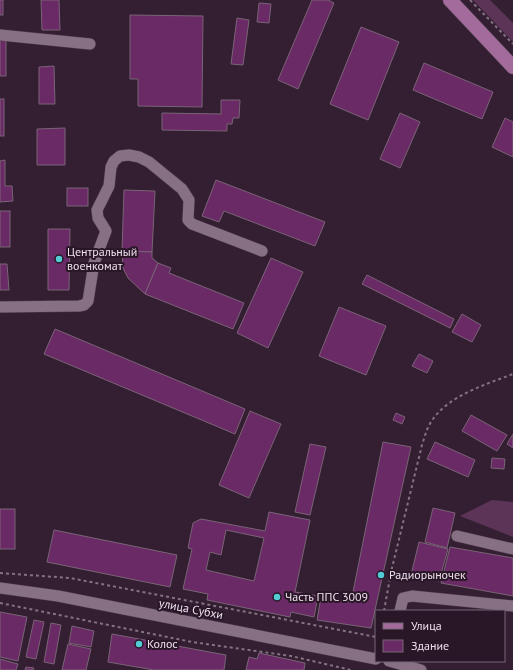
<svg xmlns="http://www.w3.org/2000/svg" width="513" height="670" font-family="'PT Sans',sans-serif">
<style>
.green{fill:#5c3458}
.building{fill:#6a2a65;stroke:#7a6377;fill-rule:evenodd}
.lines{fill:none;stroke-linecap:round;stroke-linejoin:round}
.minor-casing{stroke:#4d3c4b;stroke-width:12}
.major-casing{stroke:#4d3c4b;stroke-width:15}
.path{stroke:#837281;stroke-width:2;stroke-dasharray:3 3;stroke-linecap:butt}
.minor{stroke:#876f84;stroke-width:11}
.major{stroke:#a26b9c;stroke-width:14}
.poi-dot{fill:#52ccd5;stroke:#291627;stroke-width:1.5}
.labels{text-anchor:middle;stroke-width:4;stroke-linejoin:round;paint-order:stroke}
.poi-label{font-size:12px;fill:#eee0ec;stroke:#291627;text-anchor:start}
.street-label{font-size:12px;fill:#eee0ec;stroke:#291627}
</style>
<rect width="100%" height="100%" fill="#331f31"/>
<!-- green -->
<g class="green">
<polygon points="473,0 490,0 513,23 513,42"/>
<polygon points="492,500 513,502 513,537 460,516"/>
</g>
<!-- building -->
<g class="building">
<rect x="0" y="0" width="3" height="15"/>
<polygon points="41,0 59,0 60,30 42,30"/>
<polygon points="312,0 328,0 334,3 298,89 278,80"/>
<polygon points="259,3 271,4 269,23 257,22"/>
<polygon points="130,15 203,16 202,107 138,106 138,79 130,79"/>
<polygon points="237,18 249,20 243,65 231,64"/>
<polygon points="361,27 399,42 368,120 330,104"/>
<rect x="0" y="39" width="6" height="37"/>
<polygon points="424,63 493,92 482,119 413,90"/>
<polygon points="54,66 55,104 39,104 39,67"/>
<rect x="0" y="99" width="4" height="37"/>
<polygon points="221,100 240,100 239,118 233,118 232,124 227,124 227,131 162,130 162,113 221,114"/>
<polygon points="400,113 420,122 400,168 380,159"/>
<polygon points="505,118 513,122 513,157 492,147"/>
<polygon points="65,128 65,165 37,165 37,129"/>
<polygon points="5,160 5,186 12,186 13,201 0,202 0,161"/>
<polygon points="216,180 325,222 315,246 224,211 219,222 202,216"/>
<rect x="67" y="188" width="21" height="18"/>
<polygon points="124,190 155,191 152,252 122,251"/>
<rect x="0" y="211" width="10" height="36"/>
<polygon points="48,229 70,229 69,290 48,290"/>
<polygon points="122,251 152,252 152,258 158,263 145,294 128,278 123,268"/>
<polygon points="271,258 303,272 268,348 237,333"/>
<polygon points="158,263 171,268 169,273 244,303 233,329 145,294"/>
<polygon points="0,264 7,264 9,290 0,290"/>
<polygon points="367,275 454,319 450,328 362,284"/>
<polygon points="339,307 386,326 366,375 319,356"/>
<polygon points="462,314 481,325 472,342 452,332"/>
<polygon points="55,329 245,409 235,434 44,354"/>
<polygon points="419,354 433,361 427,373 412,366"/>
<polygon points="250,411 281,424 249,498 219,485"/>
<polygon points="396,413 405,417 402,424 393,420"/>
<polygon points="471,415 507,435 497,451 462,431"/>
<polygon points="513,434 513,448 507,444"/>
<polygon points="383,442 411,447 371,628 317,620 321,597 351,602"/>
<polygon points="435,442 475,460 468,477 427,459"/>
<polygon points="310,444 326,447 310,515 295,512"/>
<polygon points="492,458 505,459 504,469 491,468"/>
<polygon points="433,508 455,513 447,548 425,542"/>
<rect x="0" y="509" width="15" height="40"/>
<path d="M269,512l41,8 -15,72 23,4 -4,21 -23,-5 -1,5 -83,-17 1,-6 -25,-5 9,-40 -4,-1 5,-25 8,-4 64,12zM226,530l38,8 -10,43 -48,-11 4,-18 11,3z"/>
<polygon points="54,530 177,555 170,587 47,562"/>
<polygon points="419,542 448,549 439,581 411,575"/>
<polygon points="450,547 513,558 513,596 441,583"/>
<polygon points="0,612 27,617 18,661 0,657"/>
<polygon points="34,620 44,622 36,659 26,657"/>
<polygon points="51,623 61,625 54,664 44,662"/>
<polygon points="72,626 94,631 91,647 69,643"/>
<polygon points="112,634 226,655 224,670 154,670 108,662"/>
<polygon points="68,644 91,649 86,670 62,670"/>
<polygon points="259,653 305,663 304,670 246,670 249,657 257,659"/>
<polygon points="0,659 18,664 16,670 0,670"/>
<polygon points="26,667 34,668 33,670 25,670"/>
</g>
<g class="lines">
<defs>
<g id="minor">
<polyline points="0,35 90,44"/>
<polyline points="0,307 79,306 84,305 88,301 94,263 106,231 98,218 97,210 109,186 111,167 114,161 120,156 129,155 139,157 149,162 182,189 189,200 188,220 192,224 262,251"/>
<polyline points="457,536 513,549"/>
<polyline points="0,588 58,596 376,659"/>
<polyline points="400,611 403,598 412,596 513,606"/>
<polyline points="389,661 421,670"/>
</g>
<polyline id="major" points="450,0 513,67"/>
</defs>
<!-- minor casing -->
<use href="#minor" class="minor-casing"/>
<!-- major casing -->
<use href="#major" class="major-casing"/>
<!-- path -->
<g class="path">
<polyline points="470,0 513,44"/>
<polyline points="0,573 70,578 376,637"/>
<polyline points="0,603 192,642 291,656 351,670"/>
<path d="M384,611l7,-39 31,-127c3,-9 5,-18 11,-26 17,-24 54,-35 80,-45"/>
</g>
<!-- minor -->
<use href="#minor" class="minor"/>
<!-- major -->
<use href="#major" class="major"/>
</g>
<!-- markers -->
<g class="poi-dot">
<circle cx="59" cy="259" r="4"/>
<circle cx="381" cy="575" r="4"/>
<circle cx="277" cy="597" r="4"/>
<circle cx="139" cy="644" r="4"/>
</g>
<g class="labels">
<!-- poi labels -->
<g class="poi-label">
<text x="67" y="256">Центральный<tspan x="67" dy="14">военкомат</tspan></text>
<text x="389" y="579">Радиорыночек</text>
<text x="285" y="601">Часть ППС 3009</text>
<text x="147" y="648">Колос</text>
</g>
<!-- street labels -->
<g class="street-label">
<text transform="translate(191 609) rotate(11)" y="4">улица Субхи</text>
</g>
</g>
<!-- legend -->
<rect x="375" y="610" width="130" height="52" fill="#291627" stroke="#786776"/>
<rect x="383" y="623" width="20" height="6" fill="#a26b9c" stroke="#786776"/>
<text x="411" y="630" font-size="12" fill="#eee0ec">Улица</text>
<rect x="383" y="640" width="20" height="12" fill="#6a2a65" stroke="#786776"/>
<text x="411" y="650" font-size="12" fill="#eee0ec">Здание</text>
</svg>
